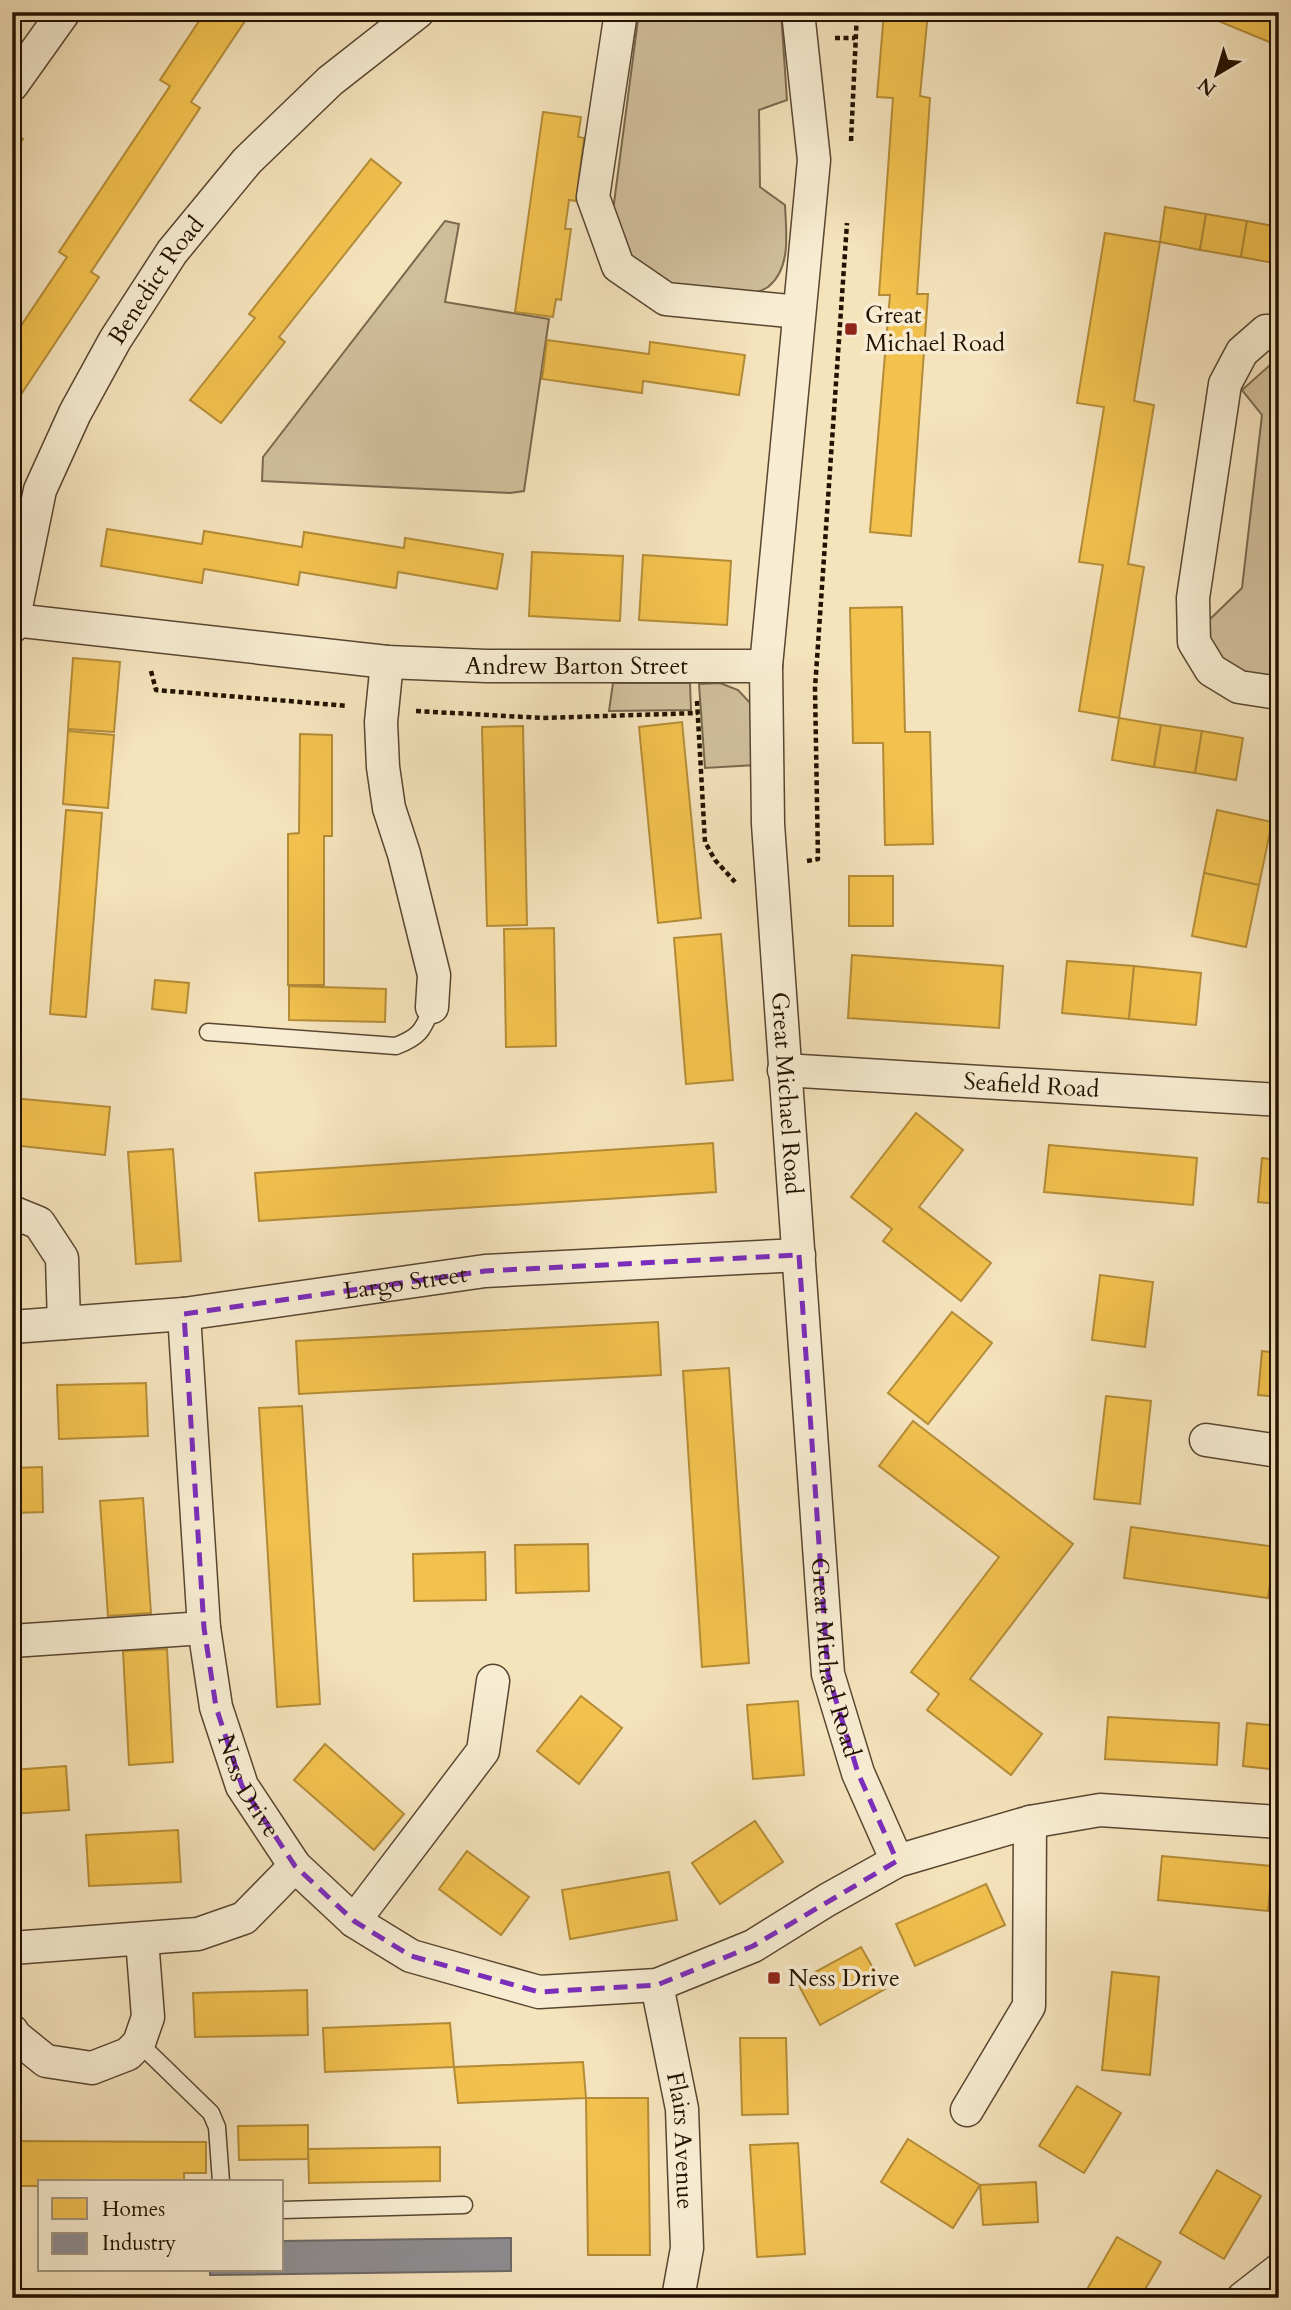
<svg xmlns="http://www.w3.org/2000/svg" width="1291" height="2310" font-family="Cardo,serif">
<style>
.green{fill:#d1bf9c;stroke:#7a684e;stroke-width:2}
.homes{fill:#f2c14e;stroke:#b48c37;stroke-width:2}
.industry{fill:#8d8d92;stroke:#6d6866;stroke-width:2}
.lines{fill:none;stroke-linecap:round;stroke-linejoin:round}
.lane-casing{stroke:#584630;stroke-width:19}
.street-casing{stroke:#584630;stroke-width:35}
.path{stroke:#231201;stroke-width:4.5;stroke-dasharray:5 3.5;stroke-linecap:butt}
.lane{stroke:#f8edd3;stroke-width:16}
.street{stroke:#f8edd3;stroke-width:32}
.marked{fill:none;stroke:#7b2cbf;stroke-width:5;stroke-dasharray:14 9;stroke-linejoin:round}
.poi-dot{fill:#8f2418;stroke:#f8edd3;stroke-width:2.5}
.labels{text-anchor:middle;stroke-width:7;stroke-linejoin:round;paint-order:stroke}
.street-label{font-size:24px;fill:#231201;stroke:#f8edd3}
.poi-label{font-size:24px;fill:#231201;stroke:#f8edd3;text-anchor:start}
</style>
<rect width="100%" height="100%" fill="#f5e3bc"/>
<filter id="stains"><feTurbulence type="fractalNoise" baseFrequency=".00286" numOctaves="4"/><feColorMatrix values="0 0 0 0 .2 0 0 0 0 .09 0 0 0 0 .02 0 0 0 .5 -.17"/></filter>
<radialGradient id="worn" r=".72"><stop offset=".6" stop-color="#630" stop-opacity="0"/><stop offset="1" stop-color="#630" stop-opacity=".3"/></radialGradient>
<!-- green -->
<g class="green">
<path d="M639,12h142l6,88 -28,10 1,77 25,18c1,26 7,63 -17,82 -4,3 -11,5 -16,7l-108,-13 -33,-55z"/>
<polygon points="445,221 459,224 445,302 549,319 524,491 510,493 262,481 263,457"/>
<polygon points="1279,357 1279,685 1219,664 1202,627 1242,588 1262,415 1242,390"/>
<polygon points="613,683 690,683 691,710 609,711"/>
<polygon points="720,683 738,690 754,707 756,765 705,768 699,684"/>
</g>
<!-- homes -->
<g class="homes">
<polygon points="205,12 251,12 191,102 200,108 91,272 99,277 14,405 12,403 12,339 67,257 59,252 170,86 160,80"/>
<polygon points="884,12 928,12 920,96 930,98 917,294 928,294 911,536 870,532 890,295 879,295 893,98 877,97"/>
<polygon points="1219,12 1279,12 1279,46 1216,20"/>
<polygon points="543,112 581,117 578,137 584,138 576,201 569,200 565,229 571,229 561,300 556,299 553,317 515,312"/>
<polygon points="12,132 23,139 12,154"/>
<polygon points="371,159 401,183 279,337 285,342 221,423 190,400 255,318 249,314"/>
<polygon points="1165,207 1206,214 1200,250 1160,242"/>
<polygon points="1206,214 1247,221 1241,257 1200,250"/>
<polygon points="1247,221 1279,227 1279,264 1241,257"/>
<polygon points="1105,233 1160,242 1134,401 1154,405 1128,564 1144,567 1119,718 1079,711 1103,565 1079,562 1104,407 1077,403"/>
<polygon points="547,340 649,354 650,342 745,355 739,395 643,381 642,393 542,379"/>
<polygon points="107,529 202,544 204,531 302,547 304,532 404,548 405,538 503,554 497,589 398,572 396,588 300,572 298,585 204,569 202,583 101,566"/>
<polygon points="532,552 623,556 620,621 529,616"/>
<polygon points="643,555 731,561 727,625 639,620"/>
<polygon points="902,607 905,732 930,732 933,844 885,845 883,743 853,743 850,608"/>
<polygon points="73,658 120,662 114,732 68,729"/>
<polygon points="1119,718 1161,725 1154,767 1112,760"/>
<polygon points="682,722 701,918 658,923 639,727"/>
<polygon points="1161,725 1202,731 1195,773 1154,767"/>
<polygon points="523,726 527,925 487,926 482,727"/>
<polygon points="68,731 114,735 108,808 63,804"/>
<polygon points="1202,731 1243,738 1236,780 1195,773"/>
<polygon points="300,734 332,735 332,836 324,836 324,985 288,985 288,834 299,833"/>
<polygon points="66,810 102,813 86,1017 50,1014"/>
<polygon points="1217,810 1272,822 1259,885 1204,873"/>
<polygon points="1204,873 1259,885 1246,947 1192,936"/>
<rect x="849" y="876" width="44" height="50"/>
<polygon points="554,928 556,1046 506,1047 504,929"/>
<polygon points="721,934 733,1080 686,1084 674,938"/>
<polygon points="852,955 1003,966 999,1028 848,1018"/>
<polygon points="1067,961 1134,966 1129,1019 1062,1013"/>
<polygon points="1134,966 1201,973 1196,1025 1129,1019"/>
<polygon points="155,980 189,983 186,1013 152,1009"/>
<polygon points="289,986 386,989 385,1022 289,1020"/>
<polygon points="12,1098 110,1107 105,1155 12,1145"/>
<polygon points="916,1113 963,1150 919,1207 991,1263 961,1301 883,1241 892,1229 851,1197"/>
<polygon points="713,1143 716,1192 259,1221 255,1173"/>
<polygon points="1049,1145 1197,1158 1193,1205 1044,1192"/>
<polygon points="173,1149 181,1261 136,1264 128,1152"/>
<polygon points="1262,1158 1279,1160 1279,1204 1258,1202"/>
<polygon points="1100,1275 1153,1282 1145,1347 1092,1340"/>
<polygon points="952,1312 992,1343 928,1424 888,1393"/>
<polygon points="658,1322 661,1375 299,1394 296,1341"/>
<polygon points="1262,1351 1279,1353 1279,1397 1258,1395"/>
<polygon points="729,1368 749,1663 702,1667 683,1371"/>
<polygon points="146,1383 148,1436 59,1439 57,1385"/>
<polygon points="1106,1396 1151,1401 1140,1504 1094,1499"/>
<polygon points="302,1406 320,1704 277,1707 259,1408"/>
<polygon points="913,1421 1073,1544 970,1679 1042,1734 1011,1775 927,1710 939,1694 911,1672 999,1557 879,1466"/>
<polygon points="42,1467 43,1512 12,1513 12,1468"/>
<polygon points="143,1498 151,1613 108,1616 100,1501"/>
<polygon points="1131,1527 1275,1547 1268,1598 1124,1578"/>
<polygon points="588,1544 589,1591 516,1593 515,1545"/>
<polygon points="485,1552 486,1600 414,1601 413,1554"/>
<polygon points="167,1649 173,1762 129,1765 123,1651"/>
<polygon points="581,1696 622,1728 579,1784 537,1751"/>
<polygon points="798,1701 804,1775 753,1779 747,1705"/>
<polygon points="1108,1717 1219,1723 1217,1765 1105,1759"/>
<polygon points="1247,1723 1279,1726 1279,1770 1243,1766"/>
<polygon points="325,1744 404,1814 374,1850 294,1780"/>
<polygon points="66,1766 69,1810 12,1814 12,1770"/>
<polygon points="755,1821 783,1862 720,1904 692,1863"/>
<polygon points="178,1830 181,1882 89,1886 86,1835"/>
<polygon points="467,1851 529,1897 501,1935 439,1889"/>
<polygon points="1162,1856 1272,1866 1268,1911 1158,1900"/>
<polygon points="669,1872 677,1920 570,1939 562,1890"/>
<polygon points="986,1884 1005,1925 915,1966 896,1924"/>
<polygon points="861,1947 885,1989 820,2025 797,1982"/>
<polygon points="1112,1972 1159,1977 1150,2075 1102,2070"/>
<polygon points="307,1990 308,2035 195,2037 193,1993"/>
<polygon points="450,2023 454,2067 325,2072 323,2028"/>
<polygon points="740,2038 786,2038 788,2114 742,2115"/>
<polygon points="583,2062 586,2098 458,2103 454,2067"/>
<polygon points="1077,2086 1121,2113 1084,2173 1039,2146"/>
<polygon points="586,2098 648,2098 650,2255 588,2255"/>
<polygon points="308,2125 308,2159 239,2160 238,2126"/>
<polygon points="908,2139 980,2185 953,2228 881,2182"/>
<polygon points="12,2141 206,2142 206,2173 184,2173 184,2182 40,2182 40,2186 12,2186"/>
<polygon points="798,2143 805,2254 757,2257 750,2145"/>
<polygon points="440,2147 440,2181 309,2183 308,2149"/>
<polygon points="1217,2170 1261,2196 1224,2259 1180,2233"/>
<polygon points="1036,2182 1038,2222 983,2225 980,2185"/>
<polygon points="1117,2237 1161,2262 1140,2298 1082,2298"/>
</g>
<!-- industry -->
<polygon class="industry" points="511,2238 511,2271 210,2275 210,2270 282,2270 282,2241"/>
<g class="lines">
<defs>
<g id="lane">
<path d="M208,1032l188,14c23,-9 27,-15 36,-39"/>
<polyline points="139,2043 211,2113 217,2127 221,2182"/>
<polyline points="282,2210 464,2205"/>
</g>
<g id="street">
<polyline points="621,12 593,197 618,266 666,299 799,312"/>
<path id="s1" d="M798,12l16,148 -48,506 2,158 60,850 30,99 39,88"/>
<polyline points="12,85 64,12"/>
<polyline points="1279,331 1266,331 1242,352 1225,384 1193,598 1194,642 1211,670 1239,687 1279,693"/>
<path id="s2" d="M14,620l373,42 99,4h280"/>
<path id="s3" d="M12,627l28,-137 35,-77 40,-73 57,-88 75,-91 83,-80 88,-69"/>
<polyline points="387,662 381,722 383,767 389,808 404,854 434,975 432,1007"/>
<path id="s4" d="M784,1070l495,30"/>
<polyline points="12,1212 39,1223 62,1258 64,1323"/>
<path id="s5" d="M184,1314l20,314 12,79 26,79 53,80 59,55 57,35 128,36 118,-7 96,-39 74,-46 70,-39 133,-39 70,-12 179,12"/>
<path id="s6" d="M12,1327l172,-13 301,-43 314,-16"/>
<polyline points="1206,1440 1279,1451"/>
<polyline points="12,1641 204,1628"/>
<polyline points="354,1921 483,1751 493,1681"/>
<polyline points="12,1948 198,1934 244,1918 295,1866"/>
<path id="s7" d="M657,1985l25,124 5,139 -9,50"/>
<polyline points="12,2031 15,2036 46,2061 92,2068 128,2054 139,2043 148,2017 142,1939"/>
<polyline points="967,2110 1029,2006 1030,1822"/>
<polyline points="1243,2298 1279,2270"/>
</g>
</defs>
<!-- lane casing -->
<use href="#lane" class="lane-casing"/>
<!-- street casing -->
<use href="#street" class="street-casing"/>
<!-- path -->
<g class="path">
<polyline points="835,38 855,38"/>
<polyline points="851,141 857,12"/>
<polyline points="151,671 156,690 348,706"/>
<polyline points="697,701 705,842 715,860 735,882"/>
<polyline points="416,711 543,718 698,713"/>
<polyline points="807,861 818,859 815,688 847,223"/>
</g>
<!-- lane -->
<use href="#lane" class="lane"/>
<!-- street -->
<use href="#street" class="street"/>
</g>
<!-- marked area -->
<path class="marked" d="M799,1255l29,419 30,99 39,88 -144,85 -96,39 -118,7 -128,-36 -57,-35 -59,-55 -53,-80 -26,-79 -12,-79 -20,-314 301,-43z"/>
<!-- markers -->
<g class="poi-dot">
<rect x="844" y="322" width="14" height="14" rx="3.5"/>
<rect x="767" y="1971" width="14" height="14" rx="3.5"/>
</g>
<g class="labels">
<!-- street labels -->
<g class="street-label">
<text dy="8" stroke="none"><textPath href="#s3" startOffset="380">Benedict Road</textPath></text>
<text dy="8" stroke="none"><textPath href="#s2" startOffset="565">Andrew Barton Street</textPath></text>
<text dy="8" stroke="none"><textPath href="#s4" startOffset="248">Seafield Road</textPath></text>
<text dy="8" stroke="none"><textPath href="#s1" startOffset="1085">Great Michael Road</textPath></text>
<text dy="8" stroke="none"><textPath href="#s6" startOffset="396">Largo Street</textPath></text>
<text dy="8" stroke="none"><textPath href="#s1" startOffset="1652">Great Michael Road</textPath></text>
<text dy="8" stroke="none"><textPath href="#s5" startOffset="480">Ness Drive</textPath></text>
<text dy="8" stroke="none"><textPath href="#s7" startOffset="158">Flairs Avenue</textPath></text>
</g>
<!-- poi labels -->
<g class="poi-label">
<text x="865" y="323">Great<tspan x="865" dy="28">Michael Road</tspan></text>
<text x="788" y="1986">Ness Drive</text>
</g>
</g>
<!-- margin -->
<rect width="1291" height="2310" fill="none" stroke="#f5e3bc" stroke-width="42"/>
<rect x="14" y="14" width="1263" height="2282" fill="none" stroke="#231201" stroke-width="3.5"/>
<rect x="21" y="21" width="1249" height="2268" fill="none" stroke="#231201" stroke-width="2"/>
<!-- legend -->
<rect x="38" y="2180" width="245" height="91" fill="#f8edd3" stroke="#a3957f" stroke-width="2"/>
<rect x="52" y="2198" width="35" height="21" fill="#f2c14e" stroke="#a3957f" stroke-width="2"/>
<text x="102" y="2216" font-size="21" fill="#231201">Homes</text>
<rect x="52" y="2233" width="35" height="21" fill="#8d8d92" stroke="#a3957f" stroke-width="2"/>
<text x="102" y="2250" font-size="21" fill="#231201">Industry</text>
<!-- north arrow -->
<g transform="translate(1217 74) rotate(218)" stroke="#f8edd3" stroke-width="5" paint-order="stroke">
<path d="M0-5L12 26L0 18L-12 26Z" fill="#231201"/>
<text y="-10" font-size="19" font-weight="bold" text-anchor="middle" fill="#231201">N</text>
</g>
<rect width="100%" height="100%" filter="url(#stains)"/>
<rect width="100%" height="100%" fill="url(#worn)"/>
</svg>
